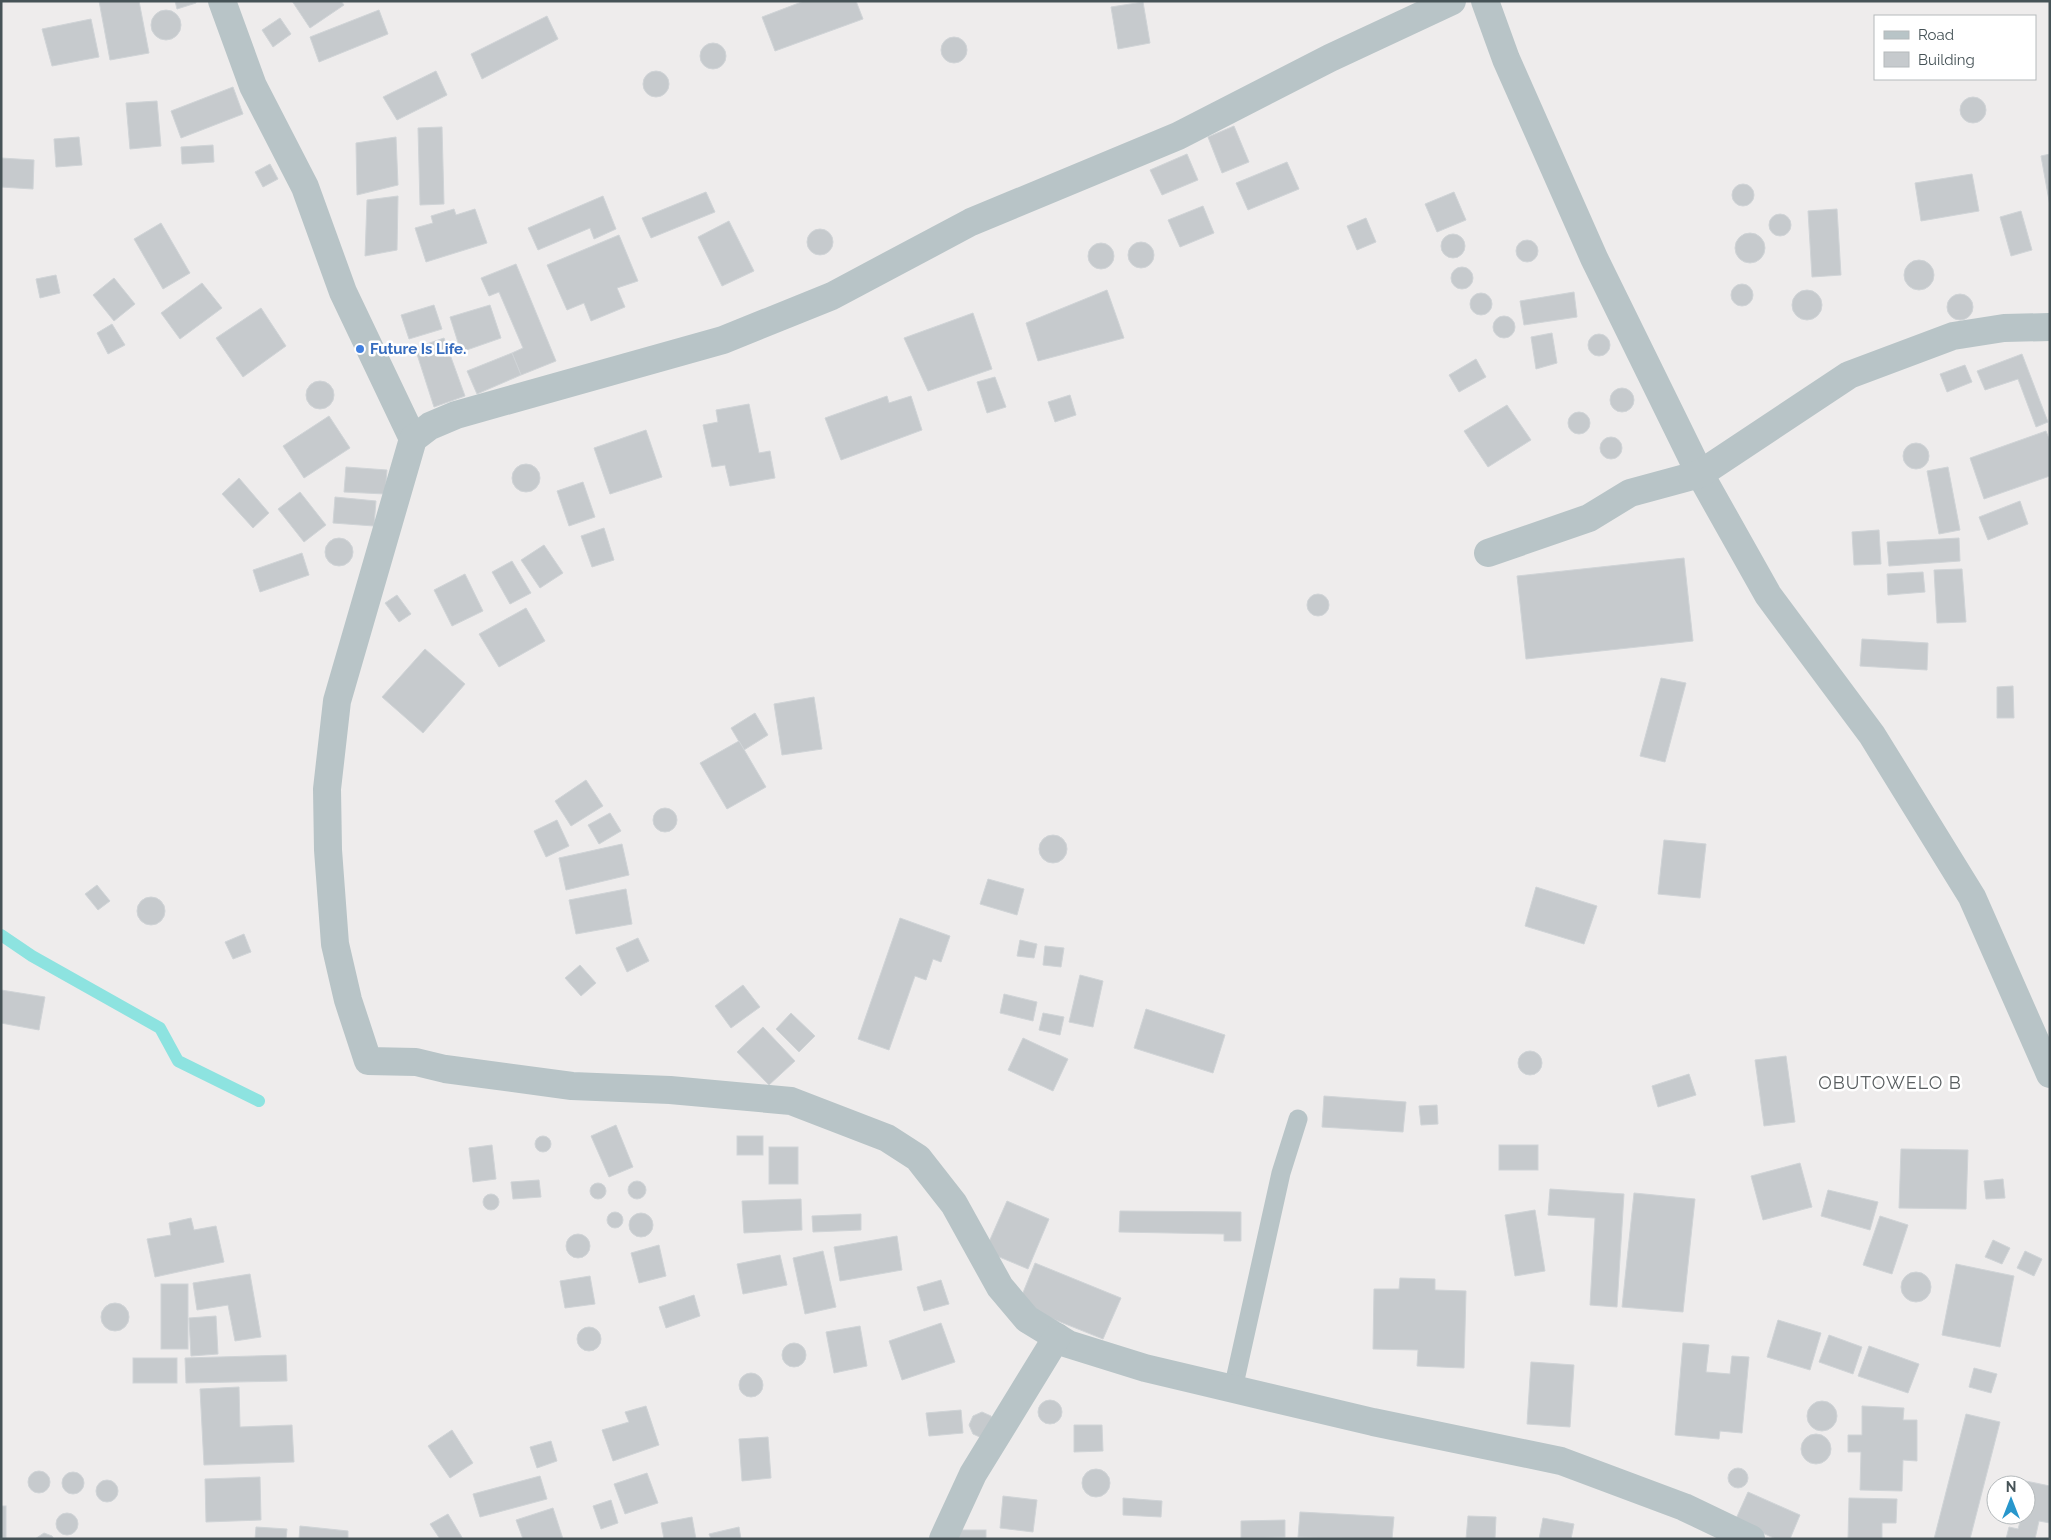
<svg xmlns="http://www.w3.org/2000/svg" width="2051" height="1540" font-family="Raleway,sans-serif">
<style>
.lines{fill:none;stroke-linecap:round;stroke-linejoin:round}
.stream{stroke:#8de3e0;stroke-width:12}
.building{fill:#c6cacd;stroke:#d0d4d7}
.service{stroke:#b8c4c7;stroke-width:19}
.minor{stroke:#b8c4c7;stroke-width:28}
.shop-dot{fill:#3f7fe0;stroke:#fff;stroke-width:2}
.labels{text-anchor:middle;stroke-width:5;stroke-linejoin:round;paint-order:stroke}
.shop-label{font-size:15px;font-weight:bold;fill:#366cbe;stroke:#fff;text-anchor:start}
.quarter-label{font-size:18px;letter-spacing:1px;fill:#595e60;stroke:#fff}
</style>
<rect width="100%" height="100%" fill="#eeecec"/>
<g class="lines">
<!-- stream -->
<polyline class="stream" points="1,935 32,956 160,1028 178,1061 259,1101"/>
</g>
<!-- building -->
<g class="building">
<polygon points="99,1 139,1 149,53 110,60"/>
<polygon points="175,1 196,1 196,3 177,9"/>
<polygon points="292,1 341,1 344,5 310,28"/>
<polygon points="804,1 856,1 863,19 775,51 762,17"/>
<polygon points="1143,2 1150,43 1118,49 1111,7"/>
<polygon points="379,10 388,34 319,62 310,37"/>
<circle cx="166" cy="25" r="15"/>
<polygon points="547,16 558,39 482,79 471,54"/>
<polygon points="280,18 291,34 273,47 262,30"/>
<polygon points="91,19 99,57 52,66 42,29"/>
<circle cx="954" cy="50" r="13"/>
<circle cx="713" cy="56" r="13"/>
<circle cx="656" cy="84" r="13"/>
<polygon points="436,71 447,95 397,120 383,97"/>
<polygon points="233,87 243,114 181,138 171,111"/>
<circle cx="1973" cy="110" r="13"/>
<polygon points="157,101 161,146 130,149 126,103"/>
<polygon points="1234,126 1249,162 1222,173 1208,137"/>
<polygon points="442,127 444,204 420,205 418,128"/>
<polygon points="79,137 82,165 56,167 54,139"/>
<polygon points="396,137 398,185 357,195 356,143"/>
<polygon points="213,145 214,162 182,164 181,147"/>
<polygon points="1187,154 1198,180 1162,195 1150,170"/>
<polygon points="2050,154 2050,206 2041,156"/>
<polygon points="1,158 34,160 33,189 1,187"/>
<polygon points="1287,162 1299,189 1248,210 1236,183"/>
<polygon points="270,164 278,179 263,187 255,172"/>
<polygon points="1972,174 1979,211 1921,221 1915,183"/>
<circle cx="1743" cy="195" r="11"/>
<polygon points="706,192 715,212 651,238 642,218"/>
<polygon points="1454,192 1466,220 1437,232 1425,204"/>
<polygon points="398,196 397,250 365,256 367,200"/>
<polygon points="603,196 616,229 594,239 590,228 538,250 528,228"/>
<polygon points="1203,206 1214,233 1180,247 1168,220"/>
<polygon points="454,209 456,215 475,209 487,243 426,262 415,228 433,223 431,216"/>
<polygon points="1837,209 1841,275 1812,277 1808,211"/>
<polygon points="2021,211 2032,250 2011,256 2000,217"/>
<circle cx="1780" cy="225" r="11"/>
<polygon points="1366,218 1376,242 1357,250 1347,226"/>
<polygon points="729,221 754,271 722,286 698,237"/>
<polygon points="161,223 190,273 163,289 134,239"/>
<circle cx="820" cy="242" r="13"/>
<circle cx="1750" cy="248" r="15"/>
<circle cx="1453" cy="246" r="12"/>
<polygon points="619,235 638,281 617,288 625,307 591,321 584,303 567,310 547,265"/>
<circle cx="1527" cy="251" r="11"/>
<circle cx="1141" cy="255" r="13"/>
<circle cx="1101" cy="256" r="13"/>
<circle cx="1919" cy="275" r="15"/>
<polygon points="516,264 556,361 521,375 512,353 523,348 499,292 489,296 481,278"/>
<circle cx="1462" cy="278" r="11"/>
<polygon points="56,275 60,293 40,298 36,279"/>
<polygon points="114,278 135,304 114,321 93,295"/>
<polygon points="202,283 222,308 180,339 161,313"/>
<circle cx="1742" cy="295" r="11"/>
<circle cx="1807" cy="305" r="15"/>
<polygon points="1107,290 1124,338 1038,361 1026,323"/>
<polygon points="1574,292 1577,317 1524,325 1520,301"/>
<circle cx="1481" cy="304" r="11"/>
<circle cx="1960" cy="307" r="13"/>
<polygon points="434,305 442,329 409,339 401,315"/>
<polygon points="490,305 501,338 461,352 450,317"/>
<polygon points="261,308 286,346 243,377 216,338"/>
<polygon points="973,313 992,369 928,391 904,338"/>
<circle cx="1504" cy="327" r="11"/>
<polygon points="112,324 125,345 108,354 97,333"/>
<polygon points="1552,333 1557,363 1536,369 1531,337"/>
<circle cx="1599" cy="345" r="11"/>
<polygon points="444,338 465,396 434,407 415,348"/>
<polygon points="512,353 521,375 477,394 467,371"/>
<polygon points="2022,354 2048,422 2036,427 2018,379 1985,390 1977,371"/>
<polygon points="1476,359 1486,377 1459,392 1449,375"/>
<polygon points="1965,365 1972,382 1947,392 1940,374"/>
<polygon points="995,377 1006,407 987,413 977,382"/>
<circle cx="320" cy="395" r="14"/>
<circle cx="1622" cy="400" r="12"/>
<polygon points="1070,395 1076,415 1055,422 1048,402"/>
<polygon points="887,396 889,403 911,396 922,430 841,460 825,418"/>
<polygon points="749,404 759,453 770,451 775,478 730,486 725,465 712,467 703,425 718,422 716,410"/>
<polygon points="1507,405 1531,440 1488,467 1464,431"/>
<circle cx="1579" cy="423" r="11"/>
<polygon points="329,416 350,448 304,478 283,446"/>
<polygon points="646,430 662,477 610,494 594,448"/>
<polygon points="2046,431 2050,441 2050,476 1984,499 1970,458"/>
<circle cx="1611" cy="448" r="11"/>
<circle cx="1916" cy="456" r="13"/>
<circle cx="526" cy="478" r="14"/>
<polygon points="346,467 387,470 385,494 344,492"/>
<polygon points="1948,467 1960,530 1939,534 1927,471"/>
<polygon points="239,478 269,513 253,528 222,494"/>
<polygon points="583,482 595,517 569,526 557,491"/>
<polygon points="300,492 326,525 304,542 278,509"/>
<polygon points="335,497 376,501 374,526 333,523"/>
<polygon points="2020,501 2028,524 1988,540 1979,517"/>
<polygon points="604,528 614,560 592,567 581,536"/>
<polygon points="1879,530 1881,564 1854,565 1852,532"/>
<polygon points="1959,538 1960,561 1889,566 1887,542"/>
<circle cx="339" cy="552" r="14"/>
<polygon points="544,545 563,573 540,588 521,560"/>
<polygon points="302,553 309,575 260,592 253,570"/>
<polygon points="1684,558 1693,641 1526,659 1517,576"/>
<polygon points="512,561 531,593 510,604 492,572"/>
<polygon points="1962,569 1966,622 1937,623 1934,570"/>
<polygon points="1923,572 1925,592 1888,595 1887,574"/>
<polygon points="465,574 483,611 452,626 434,590"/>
<circle cx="1318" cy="605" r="11"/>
<polygon points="397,595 411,614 399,622 385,603"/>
<polygon points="526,608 545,641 499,667 479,634"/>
<polygon points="1862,639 1928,643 1927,670 1860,666"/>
<polygon points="425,649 465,684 423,733 382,697"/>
<polygon points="1661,678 1686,683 1665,762 1640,756"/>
<polygon points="2013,686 2014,718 1997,718 1997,687"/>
<polygon points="814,697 822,749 782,755 774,704"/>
<polygon points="755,713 768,735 744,750 731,728"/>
<polygon points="739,741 766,787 727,809 700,763"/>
<polygon points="586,780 603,806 571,826 555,801"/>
<circle cx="665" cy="820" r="12"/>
<polygon points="610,813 621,831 599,844 588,825"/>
<polygon points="557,820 569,846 546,857 534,831"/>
<circle cx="1053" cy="849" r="14"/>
<polygon points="1664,840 1706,844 1700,898 1658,894"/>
<polygon points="622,844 629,875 566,890 559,858"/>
<polygon points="988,879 1024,889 1017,915 980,904"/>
<polygon points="97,885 110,901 98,910 85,894"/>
<polygon points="1536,887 1597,906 1584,944 1525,926"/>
<polygon points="626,889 632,924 576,934 569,900"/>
<circle cx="151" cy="911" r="14"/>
<polygon points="900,918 950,936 941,962 933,959 926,980 915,976 889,1050 858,1039"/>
<polygon points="244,934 251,952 233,959 225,942"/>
<polygon points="638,938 649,961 627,972 616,948"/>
<polygon points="1020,940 1037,944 1034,958 1017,956"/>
<polygon points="1045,946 1064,948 1061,967 1043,965"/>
<polygon points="580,965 596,983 581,996 565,978"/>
<polygon points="1080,975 1103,981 1093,1027 1069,1022"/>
<polygon points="743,985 760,1007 731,1028 715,1006"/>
<polygon points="1,990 45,997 39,1030 1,1023"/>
<polygon points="1004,994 1037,1002 1033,1021 1000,1013"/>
<polygon points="1146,1009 1225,1035 1213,1073 1134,1048"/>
<polygon points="791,1013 815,1036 799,1052 776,1029"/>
<polygon points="1043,1013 1064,1017 1060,1035 1039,1030"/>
<polygon points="763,1027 795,1061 769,1085 737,1052"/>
<polygon points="1023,1038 1068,1059 1053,1091 1008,1070"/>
<circle cx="1530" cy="1063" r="12"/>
<polygon points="1786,1056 1795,1122 1764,1126 1755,1060"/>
<polygon points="1689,1074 1696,1095 1658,1107 1652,1086"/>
<polygon points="1324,1096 1406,1102 1403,1132 1322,1127"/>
<polygon points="1437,1105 1438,1124 1421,1125 1419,1106"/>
<polygon points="616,1125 633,1167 609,1177 591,1136"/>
<circle cx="543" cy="1144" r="8"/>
<rect x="737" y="1136" width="26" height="19"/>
<polygon points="492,1145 496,1179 473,1182 469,1148"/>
<rect x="1499" y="1145" width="39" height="25"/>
<rect x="769" y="1147" width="29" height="37"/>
<polygon points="1901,1149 1968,1150 1966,1209 1899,1208"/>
<polygon points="1800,1163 1812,1207 1763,1220 1751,1176"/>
<polygon points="2003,1179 2005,1198 1986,1199 1984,1181"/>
<polygon points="539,1180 541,1197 513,1199 511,1182"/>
<circle cx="637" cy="1190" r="9"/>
<circle cx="598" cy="1191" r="8"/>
<polygon points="1550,1189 1624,1194 1617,1307 1590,1305 1595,1218 1548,1215"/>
<polygon points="1828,1190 1878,1202 1870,1230 1821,1216"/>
<polygon points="1634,1193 1695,1199 1683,1312 1622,1307"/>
<circle cx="491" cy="1202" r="8"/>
<polygon points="801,1199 802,1230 744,1233 742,1201"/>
<polygon points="1007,1201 1049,1219 1028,1269 985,1251"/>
<polygon points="1535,1210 1545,1271 1515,1276 1505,1215"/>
<polygon points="1120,1211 1241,1212 1241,1241 1224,1241 1224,1234 1119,1232"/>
<circle cx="615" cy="1220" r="8"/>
<circle cx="641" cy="1225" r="12"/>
<polygon points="861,1214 861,1230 813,1232 812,1216"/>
<polygon points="1880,1216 1908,1225 1892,1274 1863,1265"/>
<polygon points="191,1218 194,1230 216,1226 224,1262 155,1277 147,1239 171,1235 169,1223"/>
<circle cx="578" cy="1246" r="12"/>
<polygon points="897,1236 902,1270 840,1281 834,1247"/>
<polygon points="1993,1240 2010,1248 2002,1264 1985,1257"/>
<polygon points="659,1245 666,1276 639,1283 631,1253"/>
<polygon points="823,1251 836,1307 805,1314 793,1258"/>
<polygon points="2025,1251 2042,1259 2034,1276 2017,1268"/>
<polygon points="780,1255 787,1285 743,1294 737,1264"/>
<polygon points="1035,1263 1121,1298 1103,1339 1018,1305"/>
<polygon points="1956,1264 2014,1276 2000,1347 1942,1335"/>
<circle cx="1916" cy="1287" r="15"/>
<polygon points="250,1274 261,1337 235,1341 228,1305 197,1310 193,1283"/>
<polygon points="590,1276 595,1304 565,1308 560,1281"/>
<polygon points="1400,1278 1435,1279 1435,1290 1466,1291 1464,1368 1417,1366 1418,1350 1373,1349 1374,1289 1399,1289"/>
<polygon points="941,1280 949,1304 924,1311 917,1287"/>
<rect x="161" y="1284" width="27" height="65"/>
<polygon points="694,1295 700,1316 666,1328 659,1307"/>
<circle cx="115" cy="1317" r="14"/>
<polygon points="216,1316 218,1354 191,1356 189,1318"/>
<polygon points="1778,1320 1821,1333 1810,1370 1767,1357"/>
<polygon points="941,1323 955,1362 902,1380 889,1341"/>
<polygon points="860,1326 867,1366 834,1373 826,1332"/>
<circle cx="589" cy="1339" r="12"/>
<polygon points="1829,1335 1862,1347 1853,1374 1819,1362"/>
<polygon points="1683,1343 1709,1345 1706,1372 1730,1374 1732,1356 1749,1357 1742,1433 1720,1431 1719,1439 1675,1435"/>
<circle cx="794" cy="1355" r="12"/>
<polygon points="1869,1346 1919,1364 1908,1393 1858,1376"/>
<polygon points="286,1355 287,1381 186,1383 185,1358"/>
<rect x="133" y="1358" width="44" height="25"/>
<polygon points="1531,1362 1574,1365 1570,1427 1527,1424"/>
<polygon points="1974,1368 1997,1374 1991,1393 1969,1387"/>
<circle cx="751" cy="1385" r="12"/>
<polygon points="239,1387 240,1427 292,1425 294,1462 204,1465 200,1389"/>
<circle cx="1050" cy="1412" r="12"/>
<circle cx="1822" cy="1416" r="15"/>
<polygon points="646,1406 659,1445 613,1461 602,1430 629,1422 625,1412"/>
<polygon points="1862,1406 1904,1408 1903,1420 1917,1420 1917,1461 1903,1460 1902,1491 1860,1490 1861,1452 1848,1452 1848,1435 1862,1435"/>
<polygon points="961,1410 963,1433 929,1436 926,1413"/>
<polygon points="982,1412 991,1416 995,1425 982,1438 973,1434 969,1425 973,1416"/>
<polygon points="1966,1414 2000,1422 1970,1539 1934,1539"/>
<polygon points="1074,1425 1102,1425 1103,1451 1074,1452"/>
<polygon points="452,1430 473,1463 450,1478 428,1446"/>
<circle cx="1816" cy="1449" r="15"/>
<polygon points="768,1437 771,1478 742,1481 739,1439"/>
<polygon points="551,1441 557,1461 537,1468 530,1447"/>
<circle cx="1738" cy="1478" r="10"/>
<circle cx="1096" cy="1483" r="14"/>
<circle cx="39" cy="1482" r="11"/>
<circle cx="73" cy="1483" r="11"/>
<polygon points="647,1473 658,1503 625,1514 614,1484"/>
<polygon points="540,1476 547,1499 480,1517 473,1494"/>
<polygon points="260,1477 261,1520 206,1522 205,1479"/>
<circle cx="107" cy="1491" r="11"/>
<polygon points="2021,1480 2050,1486 2050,1523 2039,1521 2035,1539 2006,1539 2009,1527 2018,1529 2022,1515 2026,1515 2026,1485 2020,1485"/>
<polygon points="1748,1492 1800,1515 1790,1539 1776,1539 1735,1521"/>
<polygon points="1003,1496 1037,1500 1033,1532 1000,1528"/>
<polygon points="1123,1498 1162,1501 1161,1517 1123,1515"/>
<polygon points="1849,1498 1897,1499 1896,1523 1882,1523 1882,1539 1848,1539"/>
<polygon points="611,1500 618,1523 601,1529 593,1506"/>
<rect x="1" y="1506" width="5" height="32"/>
<polygon points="553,1508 563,1539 523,1539 516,1520"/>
<polygon points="1300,1512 1394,1517 1392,1539 1298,1537"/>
<circle cx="67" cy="1524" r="11"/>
<polygon points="448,1514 463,1539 440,1539 430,1524"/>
<polygon points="1468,1516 1496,1517 1495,1539 1466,1539"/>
<polygon points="692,1517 696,1539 664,1539 661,1523"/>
<polygon points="1543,1518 1574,1524 1571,1539 1539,1539"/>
<polygon points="1285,1520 1285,1537 1241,1538 1241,1521"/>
<polygon points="300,1526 348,1531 348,1539 299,1539"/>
<polygon points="256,1527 287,1529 286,1539 255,1539"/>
<polygon points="739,1527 741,1539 711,1539 709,1534"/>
<rect x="955" y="1530" width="31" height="9"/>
<polygon points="44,1533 52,1536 54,1539 35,1539"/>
</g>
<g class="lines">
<!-- service -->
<polyline class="service" points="1233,1389 1281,1173 1298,1119"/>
<!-- minor -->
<g class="minor">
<polyline points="222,1 253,86 305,187 343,292 413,439"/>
<polyline points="1452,1 1330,58 1178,136 971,222 832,296 723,340 456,415 430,426 413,439 337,701 327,789 328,850 335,944 348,1000 368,1061 416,1062 445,1069 572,1086 670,1090 791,1101 887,1138 918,1158 954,1204 1000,1287 1027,1319 1068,1344 1145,1368 1373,1422 1561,1461 1684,1507 1751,1539"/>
<polyline points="1485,1 1506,59 1594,258 1700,474 1768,595 1872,735 1972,897 2050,1074"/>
<polyline points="1488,553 1589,518 1630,493 1700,474 1849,375 1953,336 2004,328 2050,327"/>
<polyline points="943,1539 973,1474 1057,1337"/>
</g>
</g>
<!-- markers -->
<circle class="shop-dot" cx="360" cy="349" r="5"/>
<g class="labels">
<!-- shop labels -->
<g class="shop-label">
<text x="370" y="354">Future Is Life.</text>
</g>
<!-- quarter labels -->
<g class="quarter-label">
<text x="1890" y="1089">OBUTOWELO B</text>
</g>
</g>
<!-- border -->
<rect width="2051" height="1540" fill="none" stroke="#465357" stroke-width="5"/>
<!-- legend -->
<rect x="1874" y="15" width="162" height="65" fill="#ffffff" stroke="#b5babc"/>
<rect x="1884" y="31" width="25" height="8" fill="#b8c4c7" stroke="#b5babc"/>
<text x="1918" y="40" font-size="15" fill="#465357">Road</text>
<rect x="1884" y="52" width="25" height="15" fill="#c6cacd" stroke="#b5babc"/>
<text x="1918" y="65" font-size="15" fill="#465357">Building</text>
<!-- north arrow -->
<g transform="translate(2011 1500)"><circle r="24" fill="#ffffff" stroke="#b5babc"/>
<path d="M0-4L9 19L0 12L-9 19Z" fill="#2897cc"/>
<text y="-8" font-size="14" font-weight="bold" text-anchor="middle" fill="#465357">N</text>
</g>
</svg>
